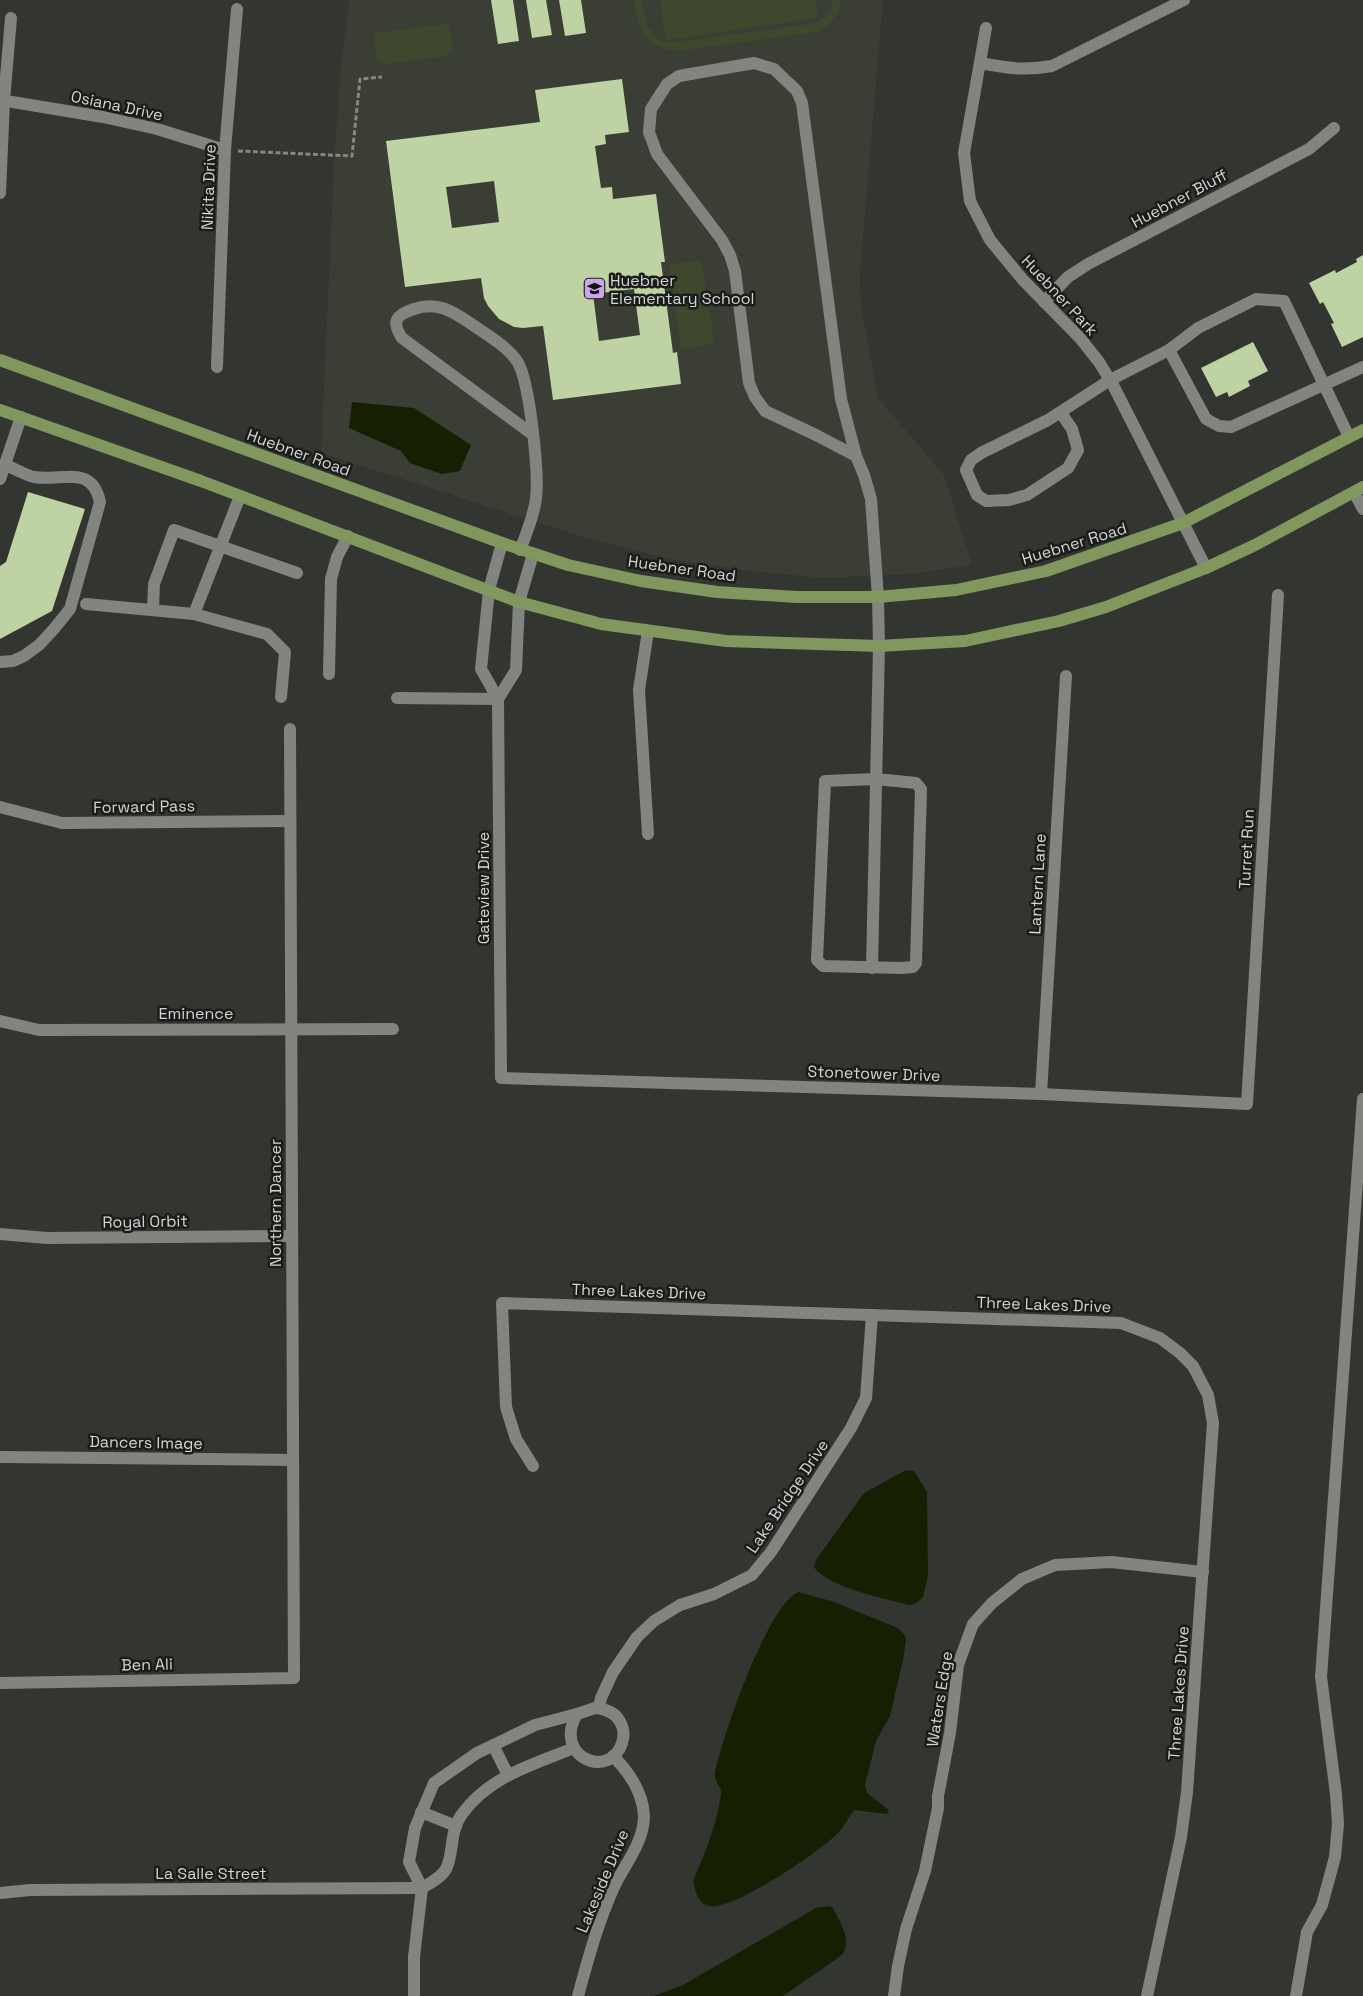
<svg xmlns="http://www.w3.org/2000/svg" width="1363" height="1996" font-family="'Space Grotesk',sans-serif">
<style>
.built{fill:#3a3e35}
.green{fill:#3d482d}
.water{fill:#151f01}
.building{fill:#bed2a3;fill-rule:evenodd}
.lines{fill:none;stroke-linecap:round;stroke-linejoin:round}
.path{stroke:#858784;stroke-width:3;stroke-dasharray:5 2.5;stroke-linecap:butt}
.minor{stroke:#828480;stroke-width:12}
.major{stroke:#81975e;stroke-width:12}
.labels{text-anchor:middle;stroke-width:5;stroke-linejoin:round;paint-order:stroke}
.street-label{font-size:16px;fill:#d3d5d2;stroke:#1b1c1a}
.poi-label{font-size:16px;fill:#d3d5d2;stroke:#1b1c1a;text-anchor:start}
</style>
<rect width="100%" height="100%" fill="#333531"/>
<!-- built -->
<polygon class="built" points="349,0 883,0 860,273 861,305 878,398 944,475 972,565 911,574 824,578 751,571 673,560 587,538 321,453 334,164 340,77"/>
<!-- green -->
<g class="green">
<path d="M634,0h8c3,20 5,36 26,43l148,-20 13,-10 4,-13h9c-4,15 -10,24 -24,32l-140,19c-33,-3 -40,-21 -44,-51z"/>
<polygon points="660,0 815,0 818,18 666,40"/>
<polygon points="443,24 448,25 450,28 453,50 447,56 384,64 377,60 374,37 376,33"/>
<polygon points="697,261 702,264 714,339 711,344 681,349 669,264"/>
</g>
<!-- water -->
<g class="water">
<polygon points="352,402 414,408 471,445 460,471 442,474 410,463 401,451 349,428"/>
<path d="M906,1470l8,1 13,21 1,83 -5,22 -8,7 -6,1c-23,-6 -82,-18 -95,-38l2,-7 48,-67z"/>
<path d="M798,1592l33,9 67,27 8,9 -2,18 -14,61 -14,25 -11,44 2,8 22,17 -2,4 -33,-4c-6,8 -11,19 -18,25 -19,18 -103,76 -127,71 -11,-2 -14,-16 -16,-25 12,-28 24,-57 28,-87 1,-6 -5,-11 -6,-17 -1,-7 4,-20 6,-27 9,-33 48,-144 77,-158z"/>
<path d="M829,1906l4,2c7,15 20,32 9,47l-59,41h-129l29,-11 133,-77z"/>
</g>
<!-- building -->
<g class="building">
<polygon points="491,0 513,0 519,41 498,44"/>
<polygon points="526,0 546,0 552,35 532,38"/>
<polygon points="559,0 581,0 586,33 565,36"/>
<path d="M622,79l7,53 -24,3 1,9 -11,2 6,42 11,-1 1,12 43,-5 9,68h-4l12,91 4,-1 4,32 -128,16 -10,-74 -20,2 -9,-1 -15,-8 -11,-13 -4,-8 -3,-20 -76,9 -19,-146 154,-19 -5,-32zM494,181l5,41 -47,6 -6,-41zM634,289l6,46 -41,6 -6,-47z"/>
<polygon points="1363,255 1363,337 1342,347 1331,324 1334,323 1323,302 1320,304 1309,283 1335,270 1336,273 1357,262 1356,259"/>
<polygon points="1253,342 1268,371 1248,381 1250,386 1229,397 1227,392 1216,397 1201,368"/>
<polygon points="28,492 85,509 52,611 0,639 0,566 6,562"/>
</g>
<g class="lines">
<!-- path -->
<polyline class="path" points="238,151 352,156 360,79 382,77"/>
<!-- minor -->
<g class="minor">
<polyline points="986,28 964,153 970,201 990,240 1023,280 1080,338 1099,362 1113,385 1206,568"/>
<path d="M980,63c27,5 44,8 72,3l132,-66"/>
<polyline points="0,100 103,117 157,129 225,150"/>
<polyline points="0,193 4,101 11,18"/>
<polyline points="1044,302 1068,277 1088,264 1309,149 1334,128"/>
<polyline points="1169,350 1206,419 1219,426 1231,427 1363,367"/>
<polyline points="217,367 225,150 237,9"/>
<polyline points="1061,413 1072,429 1078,450 1068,468 1027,495 1009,500 986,501 977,495 966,470 971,460 981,453 1048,420 1110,380 1169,350 1198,328 1256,299 1284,301 1349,437"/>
<polyline points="856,456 816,435 765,411 755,397 749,383 735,271 730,255 722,240 657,154 649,132 651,109 667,84 679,76 754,63 774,69 797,91 802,103 841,399 856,456 864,475 871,499 878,597 879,646 872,968"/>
<polyline points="0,479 21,417"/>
<polyline points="1354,492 1363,509"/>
<polyline points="240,496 194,614 267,634 285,652 281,697"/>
<polyline points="502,543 489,590 481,669 498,699 501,1078 1041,1094 1247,1104 1278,595"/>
<path d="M520,550c7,-17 13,-33 16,-51 3,-25 -6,-118 -19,-138 -10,-15 -33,-28 -47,-38 -18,-12 -33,-22 -56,-14 -18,6 -23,12 -12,29l130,96"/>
<polyline points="86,604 194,614"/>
<polyline points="153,609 154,584 174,530 297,573"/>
<path d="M0,662l13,-1 11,-5 15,-11 14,-15 17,-21 30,-107c-8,-39 -40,-20 -66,-25 -9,-2 -20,-9 -29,-12"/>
<polyline points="329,674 331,579 337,557 348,536"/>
<polyline points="397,698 498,699"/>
<polyline points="498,699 516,670 519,602 533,554"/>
<polygon points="876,779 916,783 921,789 916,963 913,967 901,968 823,966 817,960 825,781"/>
<polyline points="0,807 62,823 290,821"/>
<polyline points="648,834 639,690 648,631"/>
<polyline points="0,1021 39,1030 393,1029"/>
<polyline points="1041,1094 1066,676"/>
<polyline points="0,1234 47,1238 291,1236"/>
<polyline points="0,1457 293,1460"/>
<polyline points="533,1466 516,1439 506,1407 502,1303 1121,1323 1160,1338 1180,1353 1193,1366 1208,1395 1213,1423 1187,1792 1181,1837 1147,1996"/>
<polyline points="0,1683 294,1678 290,729"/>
<path d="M595,1708c12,1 23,6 27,18 3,7 1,16 -2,22 -16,31 -67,6 -43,-34z"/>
<polyline points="599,1708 601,1698 613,1672 637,1637 654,1621 680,1605 714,1594 752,1575 771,1552 851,1428 866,1398 872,1315"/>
<polyline points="493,1745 508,1775"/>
<polyline points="421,1812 456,1826"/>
<polyline points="422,1888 409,1862 415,1828 434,1783 477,1753 535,1725 577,1714"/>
<path d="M422,1888c8,-5 19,-10 24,-19 8,-15 3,-37 16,-55 28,-38 70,-49 112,-66"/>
<polyline points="0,1893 30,1890 422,1888"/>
<polyline points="414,1996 414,1957 422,1888"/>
<path d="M578,1996c10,-37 20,-74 36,-109 11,-23 30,-45 30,-71 -1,-23 -15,-44 -31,-60"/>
<polyline points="894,1996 898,1966 906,1929 925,1871 938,1808 938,1796 950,1733 958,1665 973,1624 992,1603 1022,1579 1055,1565 1111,1562 1203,1572"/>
<polyline points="1296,1996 1307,1932 1322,1905 1335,1857 1338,1824 1336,1794 1321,1677 1363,1099"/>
</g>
<!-- major -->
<g class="major">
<polyline points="0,360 502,543 568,565 641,581 717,592 796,597 878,597 956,590 1046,571 1183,523 1363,430"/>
<polyline points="0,410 201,481 519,602 601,624 726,641 879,646 965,641 1059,621 1106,607 1206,568 1255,545 1363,487"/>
</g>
</g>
<!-- icons -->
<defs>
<symbol id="school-square" viewBox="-11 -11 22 22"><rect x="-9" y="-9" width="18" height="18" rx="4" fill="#c9a5ee" stroke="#1b1c1a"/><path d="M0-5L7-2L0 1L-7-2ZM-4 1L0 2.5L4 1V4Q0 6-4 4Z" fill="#111"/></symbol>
</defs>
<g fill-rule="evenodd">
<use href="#school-square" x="582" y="276" width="25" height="25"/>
</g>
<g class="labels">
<!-- street labels -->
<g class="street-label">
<text transform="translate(117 105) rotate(12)" y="6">Osiana Drive</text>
<text transform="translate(208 187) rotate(-88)" y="6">Nikita Drive</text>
<text transform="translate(1179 198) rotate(-28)" y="6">Huebner Bluff</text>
<text transform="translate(1060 295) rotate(47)" y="6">Huebner Park</text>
<text transform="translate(299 452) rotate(20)" y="6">Huebner Road</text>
<text transform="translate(1074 543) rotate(-17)" y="6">Huebner Road</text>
<text transform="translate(682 568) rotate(8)" y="6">Huebner Road</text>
<text transform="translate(144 806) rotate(-1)" y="6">Forward Pass</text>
<text transform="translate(1246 849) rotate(-87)" y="6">Turret Run</text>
<text transform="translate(1037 884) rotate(-87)" y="6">Lantern Lane</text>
<text transform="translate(483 888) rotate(-90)" y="6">Gateview Drive</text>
<text x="196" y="1019">Eminence</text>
<text transform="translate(874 1073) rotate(2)" y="6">Stonetower Drive</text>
<text transform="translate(275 1203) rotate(-90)" y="6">Northern Dancer</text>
<text transform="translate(145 1221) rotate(-1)" y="6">Royal Orbit</text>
<text transform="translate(639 1291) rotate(2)" y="6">Three Lakes Drive</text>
<text transform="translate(1044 1304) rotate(2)" y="6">Three Lakes Drive</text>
<text transform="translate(146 1442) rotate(1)" y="6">Dancers Image</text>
<text transform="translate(787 1496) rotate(-56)" y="6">Lake Bridge Drive</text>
<text transform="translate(147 1664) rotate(-1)" y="6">Ben Ali</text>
<text transform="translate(1178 1693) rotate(-86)" y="6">Three Lakes Drive</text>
<text transform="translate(939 1699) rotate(-81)" y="6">Waters Edge</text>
<text x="211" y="1879">La Salle Street</text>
<text transform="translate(602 1881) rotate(-67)" y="6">Lakeside Drive</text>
</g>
<!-- poi labels -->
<g class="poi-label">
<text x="610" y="286">Huebner<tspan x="610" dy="18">Elementary School</tspan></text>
</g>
</g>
</svg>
